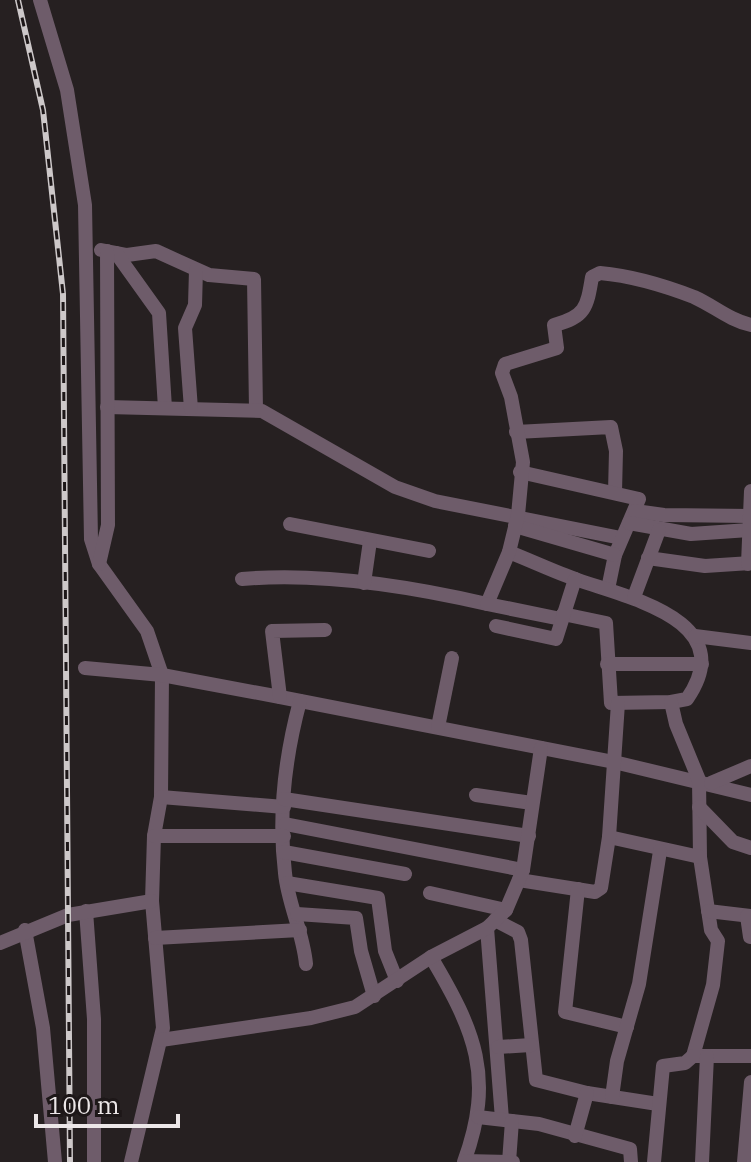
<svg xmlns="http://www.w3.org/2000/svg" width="751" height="1162" font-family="'IBM Plex Serif',serif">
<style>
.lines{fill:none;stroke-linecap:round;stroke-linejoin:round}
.minor{stroke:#6e5c6a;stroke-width:14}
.rail-casing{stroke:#cdc8c9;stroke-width:6}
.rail{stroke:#1d1718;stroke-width:3;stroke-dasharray:9;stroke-linecap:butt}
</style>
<rect width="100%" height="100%" fill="#262021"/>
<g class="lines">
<!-- minor -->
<g class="minor">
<polyline points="40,0 67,90 85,205 91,539 99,564 147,631 162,675 161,797 154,836 152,901 163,1028 131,1162"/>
<polyline points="101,250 127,255 156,251 209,275 254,279 256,410"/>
<polyline points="116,253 159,313 165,408"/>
<polyline points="107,407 262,411 395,487 435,501 621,538"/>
<polyline points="191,409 185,328 195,305 196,270"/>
<polyline points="516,432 611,427 616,451 615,492"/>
<polyline points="520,472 639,499 615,555 608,589"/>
<polyline points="635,511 664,515 751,516"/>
<polyline points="629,523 691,534 749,530"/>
<polyline points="290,524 429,551"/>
<polyline points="515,526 615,555"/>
<path d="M509,552c23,9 46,20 69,28 51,18 163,41 109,119l-16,3 -60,1 -5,-80 -43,-9"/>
<polyline points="648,558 705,566 751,563"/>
<polyline points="99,564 108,525 107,251"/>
<polyline points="748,564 751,491"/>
<path d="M242,579c81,-7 167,7 245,25l22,-52 9,-37 5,-53 -12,-65 -9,-24 3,-9 52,-16 -3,-23c31,-8 33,-17 38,-48l8,-4c33,3 63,12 94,24 20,9 35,23 57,28"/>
<polyline points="364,583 370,541"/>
<polyline points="634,597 659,530"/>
<polyline points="487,604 561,619"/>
<polyline points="496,626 556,639 575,579"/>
<polyline points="695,636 751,643"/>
<polyline points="607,664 702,664"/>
<polyline points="85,668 162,675 280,697 614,762 751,795"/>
<polyline points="280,697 272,631 325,630"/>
<path d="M300,701c-15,56 -22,114 -15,172 3,31 18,59 21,91"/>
<polyline points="671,702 676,724 699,780 700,857 711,930 718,941 713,985 693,1056"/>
<polyline points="438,727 452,658"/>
<polyline points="711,783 751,766"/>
<polyline points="476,795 532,803"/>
<polyline points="161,797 284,807"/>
<polyline points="284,799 529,836"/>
<polyline points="699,807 733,842 751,848"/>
<polyline points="285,824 523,870"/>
<polyline points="154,836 284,836"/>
<polyline points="609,837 700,857"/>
<polyline points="284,852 405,874"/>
<polyline points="519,880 595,892 601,888 609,837 618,703"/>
<polyline points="287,883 378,898 385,951 397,981"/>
<polyline points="578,889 565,1012 627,1027"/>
<polyline points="430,893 506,910"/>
<polyline points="86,911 94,1019 94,1162"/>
<polyline points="708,911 751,916"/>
<polyline points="297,914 356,918 361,951 374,996"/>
<polyline points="747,916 750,937"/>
<polyline points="495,920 518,932 521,940 536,1080 587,1093 658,1104"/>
<polyline points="487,928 502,1119"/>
<polyline points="25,930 43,1028 55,1162"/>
<polyline points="155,938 300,930"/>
<polyline points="0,943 68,915 152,901"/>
<path d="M431,957c44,74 64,120 33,205"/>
<polyline points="161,1040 311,1018 355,1007 431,957 487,928 506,910 523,870 541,748"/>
<polyline points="498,1047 531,1045"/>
<polyline points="612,1097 617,1061 639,984 660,851"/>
<polyline points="478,1117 539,1124 630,1149 631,1162"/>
<polyline points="512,1121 509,1162 513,1162"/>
<polyline points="575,1136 587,1093"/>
<polyline points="465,1161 509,1162"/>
<polyline points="654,1162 663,1066 685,1063 693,1056 751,1056"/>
<polyline points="702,1162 707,1056"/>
<polyline points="744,1162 751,1082"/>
</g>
<defs>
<polyline id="rail" points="18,0 43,110 63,294 70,1162"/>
</defs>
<!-- rail casing -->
<use href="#rail" class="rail-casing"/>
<!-- rail -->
<use href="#rail" class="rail"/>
</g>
<!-- scale -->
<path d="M36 1114v12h142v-12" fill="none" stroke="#ece7e8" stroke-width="4"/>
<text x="48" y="1114" font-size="24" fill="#ece7e8" stroke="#1d1718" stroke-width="6" paint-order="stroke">100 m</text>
</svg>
